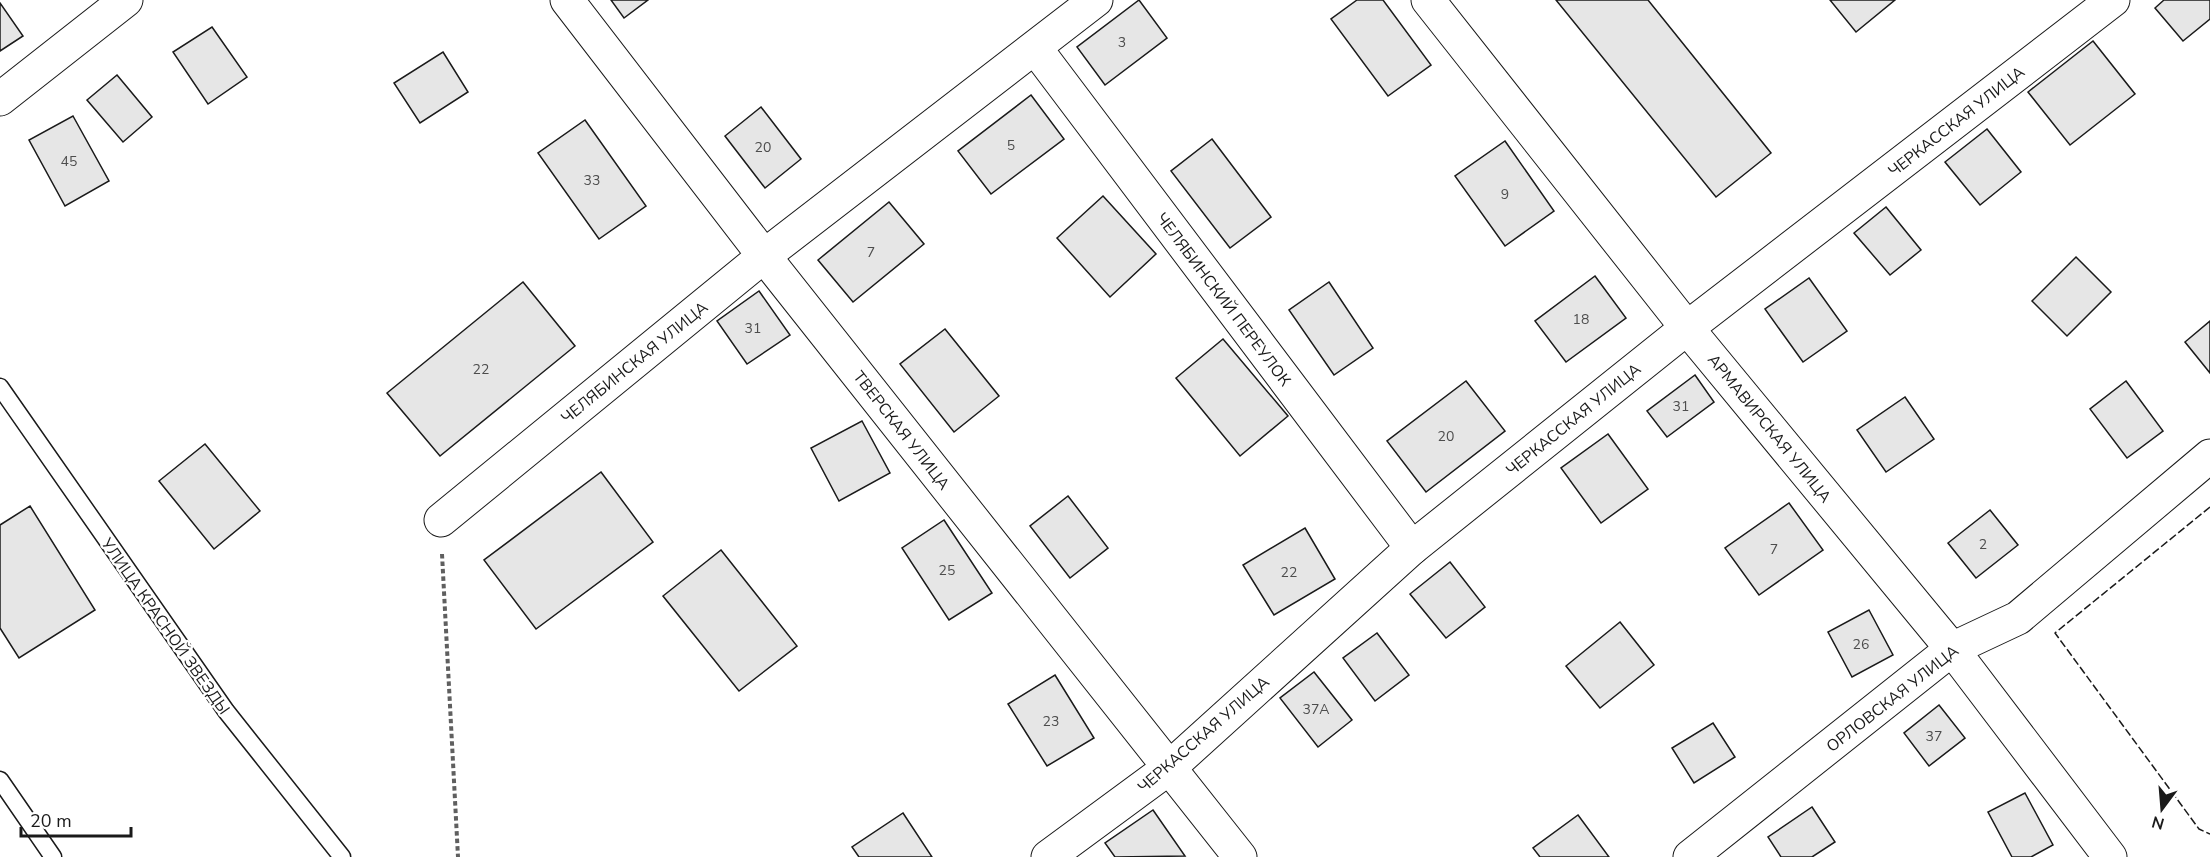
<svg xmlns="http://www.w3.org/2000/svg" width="2210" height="857" font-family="'Nunito Sans',sans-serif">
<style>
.building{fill:#e6e6e6;stroke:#1a1a1a;stroke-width:1.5}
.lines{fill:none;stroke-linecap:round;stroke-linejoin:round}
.service-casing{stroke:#1a1a1a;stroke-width:19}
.minor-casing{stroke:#1a1a1a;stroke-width:35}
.tertiary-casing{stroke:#1a1a1a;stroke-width:35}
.path{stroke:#5f5f5f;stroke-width:4;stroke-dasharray:4.5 3;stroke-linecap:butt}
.service{stroke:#fff;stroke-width:16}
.minor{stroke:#fff;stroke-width:33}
.tertiary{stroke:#fff;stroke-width:33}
.fence{stroke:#1a1a1a;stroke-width:1.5;stroke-dasharray:8 3;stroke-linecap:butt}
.labels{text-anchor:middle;stroke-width:4.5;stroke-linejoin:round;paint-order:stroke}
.number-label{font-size:14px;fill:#4d4d4d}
.street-label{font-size:16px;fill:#1a1a1a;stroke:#fff}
</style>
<rect width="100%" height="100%" fill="#fff"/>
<!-- building -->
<g class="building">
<polygon points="611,0 648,0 624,18"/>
<polygon points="1139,0 1167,38 1105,85 1077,47"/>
<polygon points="1357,0 1383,0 1431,65 1388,96 1331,19"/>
<polygon points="1556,0 1648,0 1771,153 1716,197"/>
<polygon points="1830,0 1895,0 1856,32"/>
<polygon points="2164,0 2210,0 2210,19 2183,41 2155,8"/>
<polygon points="0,3 23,36 0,51"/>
<polygon points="212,27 247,77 208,104 173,52"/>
<polygon points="2093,41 2135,94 2070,145 2028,92"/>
<polygon points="443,52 468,92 420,123 394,83"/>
<polygon points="117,75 152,117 123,142 87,100"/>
<polygon points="1031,95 1064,139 991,194 958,151"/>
<polygon points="761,107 801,159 765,188 725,136"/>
<polygon points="73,116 109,181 65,206 29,140"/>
<polygon points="585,120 646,206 599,239 538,153"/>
<polygon points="1987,129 2021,172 1980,205 1945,162"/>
<polygon points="1212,139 1271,217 1230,248 1171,171"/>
<polygon points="1505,141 1554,211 1505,246 1455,176"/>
<polygon points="1103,196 1156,254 1110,297 1057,238"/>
<polygon points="889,202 924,244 853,302 818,260"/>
<polygon points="1886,207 1921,250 1890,275 1854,233"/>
<polygon points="2076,257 2111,292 2067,336 2032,301"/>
<polygon points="1595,276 1626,318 1566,362 1535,321"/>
<polygon points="1809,278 1847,331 1803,362 1765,309"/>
<polygon points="523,282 575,346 440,456 387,393"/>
<polygon points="1329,282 1373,348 1334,375 1289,310"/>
<polygon points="759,291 790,335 747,364 717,321"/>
<polygon points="2210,321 2210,373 2185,342"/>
<polygon points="945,329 999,396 954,432 900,364"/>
<polygon points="1223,339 1288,416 1240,456 1176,378"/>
<polygon points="1695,375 1714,402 1667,437 1647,411"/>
<polygon points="1466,381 1505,431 1426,492 1387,441"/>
<polygon points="2126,381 2163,431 2127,458 2090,409"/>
<polygon points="1905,397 1934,439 1886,472 1857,430"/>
<polygon points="862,421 890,473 839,501 811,448"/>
<polygon points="1608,434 1648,489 1601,523 1561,468"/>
<polygon points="205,444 260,511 214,549 159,481"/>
<polygon points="601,472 653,542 536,629 484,560"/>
<polygon points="1068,496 1108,548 1070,578 1030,526"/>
<polygon points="1789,503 1823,550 1759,595 1725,548"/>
<polygon points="30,506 95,610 19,658 0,628 0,525"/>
<polygon points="1990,510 2018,545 1976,578 1948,543"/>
<polygon points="944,520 992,593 949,620 902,548"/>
<polygon points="1305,528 1335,579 1274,615 1243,565"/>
<polygon points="721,550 797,646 739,691 663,596"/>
<polygon points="1450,562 1485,607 1446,638 1410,594"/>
<polygon points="1869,610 1893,655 1852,677 1828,632"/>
<polygon points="1620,622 1654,665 1600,708 1566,666"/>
<polygon points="1377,633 1409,675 1375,701 1343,658"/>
<polygon points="1314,672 1352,720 1318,747 1280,698"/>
<polygon points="1055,675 1094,738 1047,766 1008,704"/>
<polygon points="1939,705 1965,738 1929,766 1904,733"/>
<polygon points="1713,723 1735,757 1694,783 1672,748"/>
<polygon points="2025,793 2053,845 2031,857 2012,857 1988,812"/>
<polygon points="1812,807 1835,842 1812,857 1781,857 1768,837"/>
<polygon points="1153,810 1185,856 1115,857 1105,843"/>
<polygon points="903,813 932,857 859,857 852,847"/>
<polygon points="1578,815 1609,857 1540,857 1533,848"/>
</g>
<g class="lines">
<defs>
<g id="service">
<polyline points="0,387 226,711 342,857"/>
<polyline points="0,780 53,857"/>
</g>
<g id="minor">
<polyline points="567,0 764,256 1240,857"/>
<polyline points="1428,0 1687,328 1952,649 2110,857"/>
<polyline points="1036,49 1412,548"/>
<polyline points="0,99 126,0"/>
<polyline points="441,520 764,256 1096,0"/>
<polyline points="1048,857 1169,768 1412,548 1687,328 2113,0"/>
<polyline points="1690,857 1952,649"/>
</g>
<polyline id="tertiary" points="1952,649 2018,618 2210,456"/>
</defs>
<!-- service casing -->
<use href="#service" class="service-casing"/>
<!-- minor casing -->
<use href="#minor" class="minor-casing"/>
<!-- tertiary casing -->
<use href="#tertiary" class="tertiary-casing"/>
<!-- path -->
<polyline class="path" points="442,554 458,857"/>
<!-- service -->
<use href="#service" class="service"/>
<!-- minor -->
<use href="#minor" class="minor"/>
<!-- tertiary -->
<use href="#tertiary" class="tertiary"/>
<!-- fence -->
<polyline class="fence" points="2210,507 2055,633 2199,829 2210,834"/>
</g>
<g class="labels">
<!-- number labels -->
<g class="number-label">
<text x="1122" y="47">3</text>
<text x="1011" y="150">5</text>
<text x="763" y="152">20</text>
<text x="69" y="166">45</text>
<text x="592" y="185">33</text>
<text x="1505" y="199">9</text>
<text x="871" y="257">7</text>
<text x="1581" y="324">18</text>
<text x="753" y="333">31</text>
<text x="481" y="374">22</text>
<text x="1681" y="411">31</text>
<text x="1446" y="441">20</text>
<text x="1983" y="549">2</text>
<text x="1774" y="554">7</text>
<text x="947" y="575">25</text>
<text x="1289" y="577">22</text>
<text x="1861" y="649">26</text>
<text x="1316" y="714">37А</text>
<text x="1051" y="726">23</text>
<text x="1934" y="741">37</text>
</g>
<!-- street labels -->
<g class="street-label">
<text transform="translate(1956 121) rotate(-38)" y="6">ЧЕРКАССКАЯ УЛИЦА</text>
<text transform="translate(1224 299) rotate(53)" y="6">ЧЕЛЯБИНСКИЙ ПЕРЕУЛОК</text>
<text transform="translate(634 362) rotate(-39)" y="6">ЧЕЛЯБИНСКАЯ УЛИЦА</text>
<text transform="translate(1573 419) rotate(-39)" y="6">ЧЕРКАССКАЯ УЛИЦА</text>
<text transform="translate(1770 428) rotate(51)" y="6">АРМАВИРСКАЯ УЛИЦА</text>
<text transform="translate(902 430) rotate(52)" y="6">ТВЕРСКАЯ УЛИЦА</text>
<text transform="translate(166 626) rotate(55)" y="6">УЛИЦА КРАСНОЙ ЗВЕЗДЫ</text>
<text transform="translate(1892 698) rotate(-38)" y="6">ОРЛОВСКАЯ УЛИЦА</text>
<text transform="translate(1203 734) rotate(-41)" y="6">ЧЕРКАССКАЯ УЛИЦА</text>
</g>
</g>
<!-- north arrow -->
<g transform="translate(2162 809) rotate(196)" stroke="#ffffff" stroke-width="4.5" paint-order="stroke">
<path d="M0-4.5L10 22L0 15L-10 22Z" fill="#1a1a1a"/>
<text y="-9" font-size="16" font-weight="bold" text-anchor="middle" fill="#1a1a1a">N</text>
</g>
<!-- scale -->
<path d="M21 827v9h110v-9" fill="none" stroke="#1a1a1a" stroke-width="3"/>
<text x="30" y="827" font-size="18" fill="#1a1a1a" stroke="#ffffff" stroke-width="4.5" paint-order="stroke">20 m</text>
</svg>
